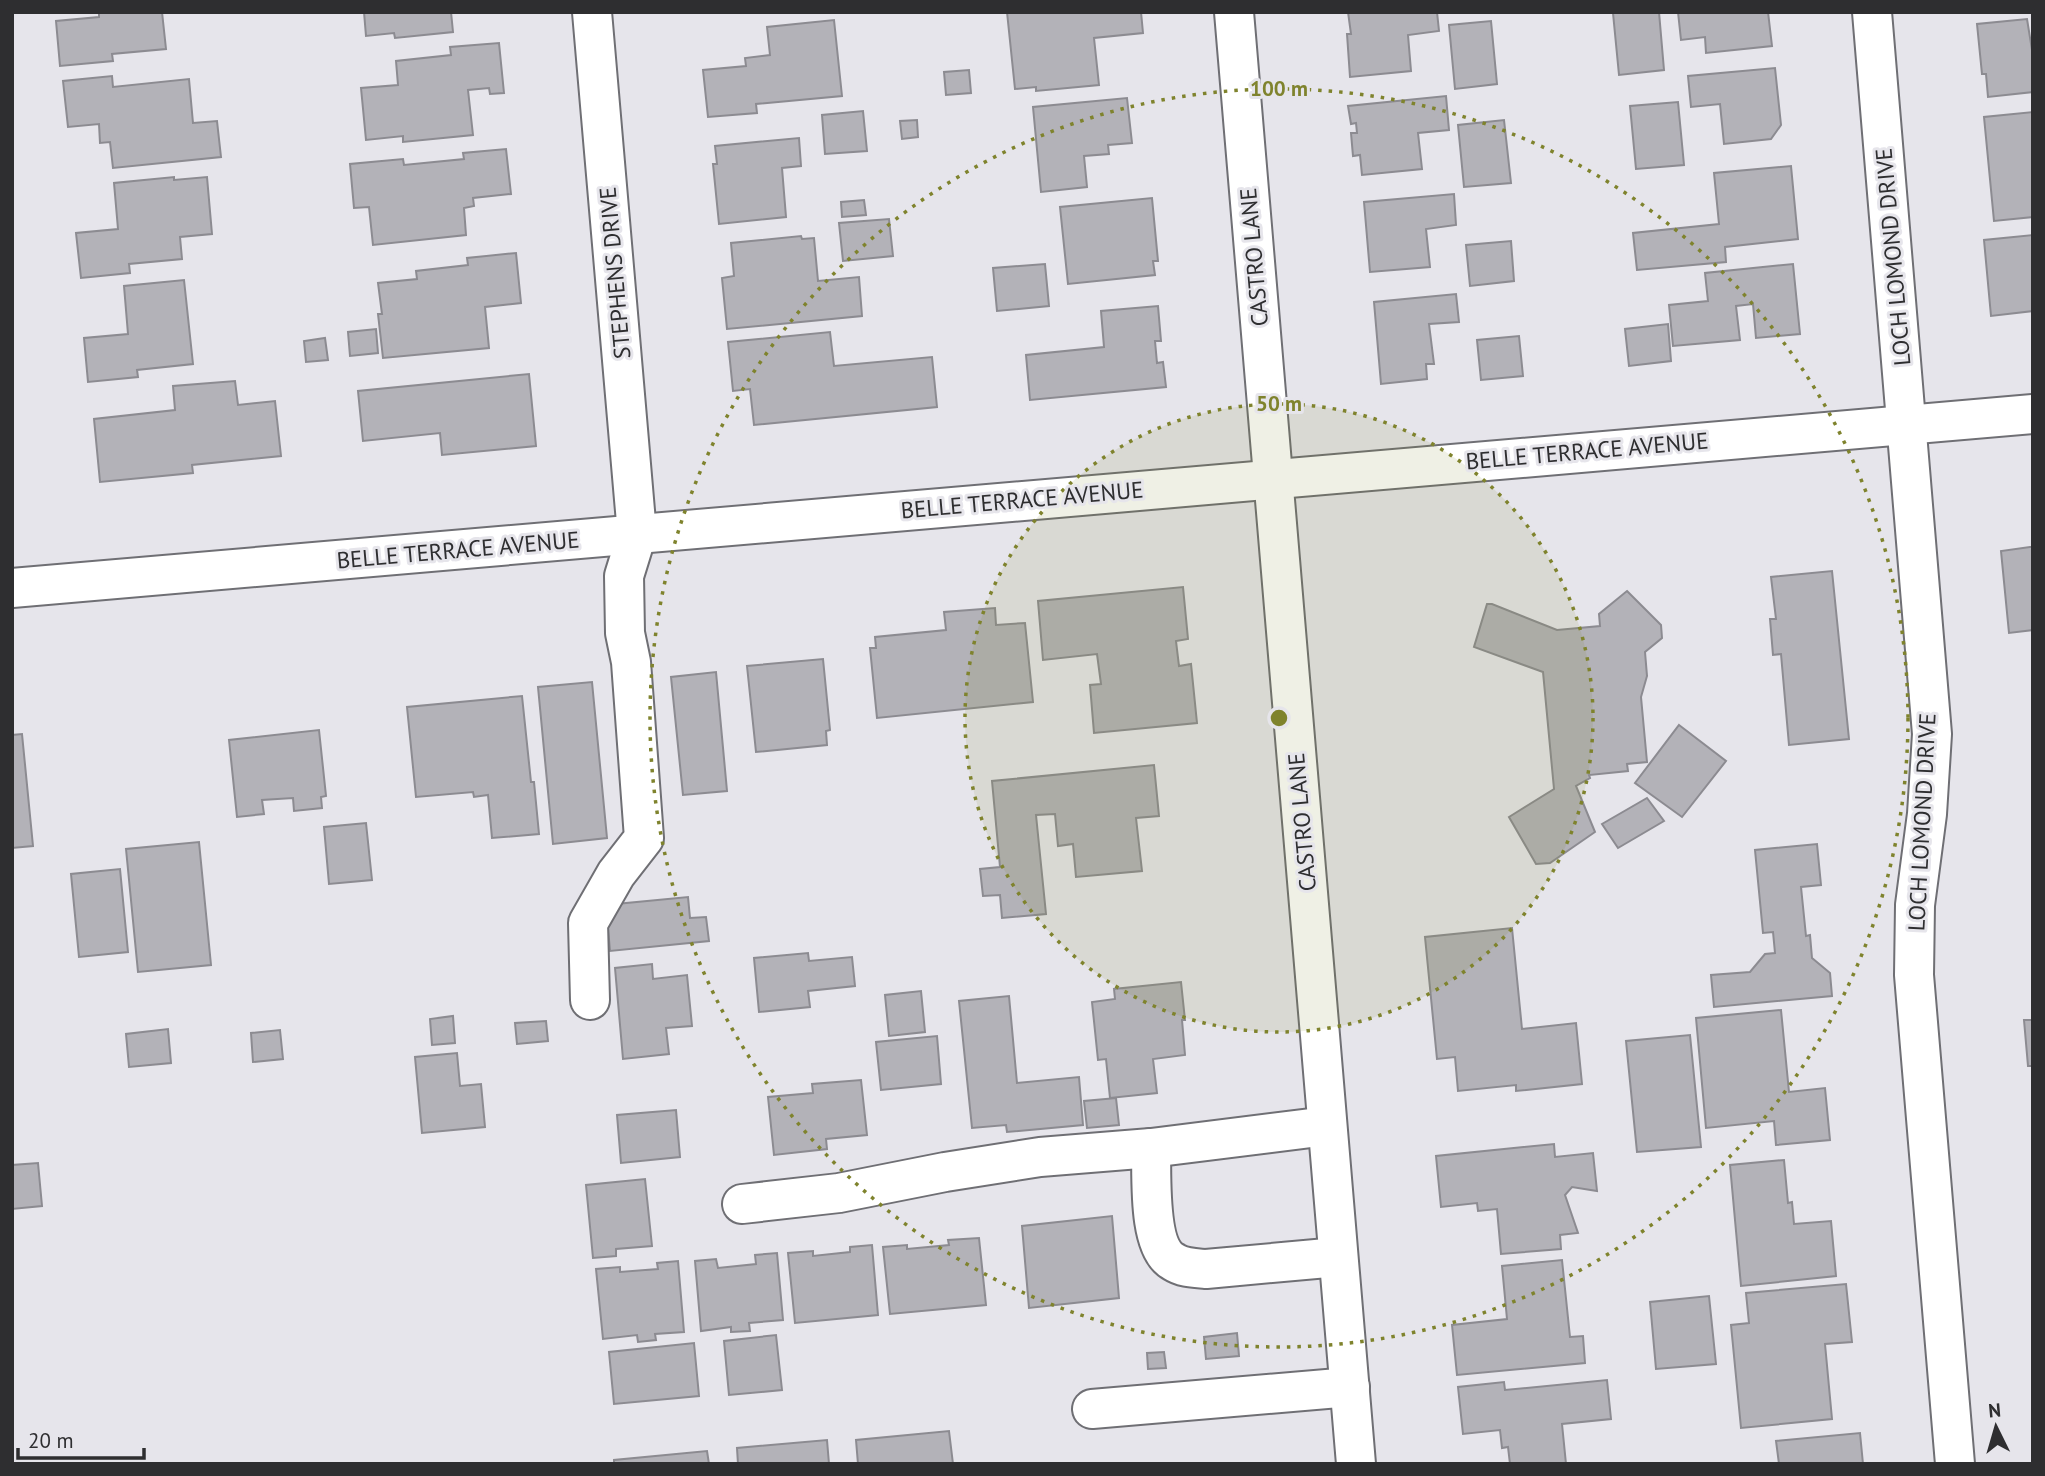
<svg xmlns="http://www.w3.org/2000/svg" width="2045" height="1476" font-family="'PT Sans',sans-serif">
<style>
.building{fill:#b3b2b8;stroke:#8c8b91;stroke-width:2}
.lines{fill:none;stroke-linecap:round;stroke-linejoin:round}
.minor-casing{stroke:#6f6f74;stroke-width:42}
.minor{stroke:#fff;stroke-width:38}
.ring{fill:none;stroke:#7f832d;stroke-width:3.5;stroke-dasharray:3.5 7}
.labels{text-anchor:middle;stroke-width:6;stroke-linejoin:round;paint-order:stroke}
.street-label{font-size:23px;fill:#2e2e30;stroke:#e6e5eb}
.centre{fill:#7f832d;stroke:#e6e5eb;stroke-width:3.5}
.ring-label{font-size:21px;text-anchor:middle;font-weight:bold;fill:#7f832d;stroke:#e6e5eb;stroke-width:6;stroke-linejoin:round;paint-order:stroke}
</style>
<rect width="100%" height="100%" fill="#e6e5eb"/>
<!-- building -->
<g class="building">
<polygon points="99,12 162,12 166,49 112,54 113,61 60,66 56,21 99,17"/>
<polygon points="364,12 451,12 453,32 395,38 394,33 366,36"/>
<polygon points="1007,12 1141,12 1143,33 1094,38 1099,85 1036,91 1036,87 1015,89"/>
<polygon points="1348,12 1437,12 1439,31 1408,35 1411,71 1350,77 1347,34 1351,34"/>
<polygon points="1659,12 1664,70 1619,75 1613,13"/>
<polygon points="1678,12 1768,12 1772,46 1706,53 1705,37 1681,40"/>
<polygon points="2027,19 2033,56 2033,92 1988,97 1986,74 1982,74 1977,24"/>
<polygon points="834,20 842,96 756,104 757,113 708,117 703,70 746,66 745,58 770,55 767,27"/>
<polygon points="1491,21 1497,84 1455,89 1449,25"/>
<polygon points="499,43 504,93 490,94 489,88 468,90 473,135 403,142 403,136 366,140 361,88 398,85 396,61 451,55 450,47"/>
<polygon points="1775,68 1781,125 1771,139 1724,144 1720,104 1691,107 1688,76"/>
<polygon points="969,70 971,93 946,95 944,72"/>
<polygon points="112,76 113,87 189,79 193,123 217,121 221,157 113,168 110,142 100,143 99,124 68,127 63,81"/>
<polygon points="1446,96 1449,130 1418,133 1422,169 1362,175 1360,155 1353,156 1351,133 1357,133 1356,123 1351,124 1348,106"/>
<polygon points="1127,98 1132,143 1108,145 1109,154 1084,156 1087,187 1041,192 1033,107"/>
<polygon points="1678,102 1684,165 1636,169 1630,106"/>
<polygon points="863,111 867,151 825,154 822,115"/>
<polygon points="2033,112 2033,217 1994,221 1984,117"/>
<polygon points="917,120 918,137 902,139 900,121"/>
<polygon points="1504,120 1511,183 1464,187 1458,125"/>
<polygon points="799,138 801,166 782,168 786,217 719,224 713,164 717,164 715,146"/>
<polygon points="506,149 511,194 473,198 474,206 464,208 466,235 373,245 369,207 354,208 350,164 403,159 404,165 464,159 463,153"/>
<polygon points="1791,166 1798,239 1725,247 1726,262 1637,270 1633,233 1719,224 1714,173"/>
<polygon points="174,177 174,180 207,177 212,234 180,237 182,259 129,264 130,273 81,278 76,233 118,229 114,183"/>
<polygon points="1454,194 1456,225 1426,229 1430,267 1370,272 1364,202"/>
<polygon points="1152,198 1158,261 1153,261 1155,275 1068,284 1060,207"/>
<polygon points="864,200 866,215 842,217 841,202"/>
<polygon points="889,219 893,256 843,261 839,223"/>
<polygon points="2033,235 2033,311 1991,316 1984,240"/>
<polygon points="801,236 802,239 814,238 818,281 859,277 862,316 727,329 722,278 734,276 731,243"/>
<polygon points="1511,241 1514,281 1470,286 1466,245"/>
<polygon points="516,253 521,303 485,307 489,348 383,358 378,314 382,314 378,283 417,279 416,271 468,265 467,258"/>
<polygon points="1045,264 1049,306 997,311 993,268"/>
<polygon points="1793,264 1800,334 1756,338 1753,304 1736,306 1740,340 1673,346 1669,305 1708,301 1705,273"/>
<polygon points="184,280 193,364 137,370 138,377 88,382 84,338 128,334 124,286"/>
<polygon points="1456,294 1459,322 1429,324 1434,364 1426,364 1427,379 1381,384 1374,302"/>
<polygon points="1158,306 1161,341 1155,341 1157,363 1163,362 1166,387 1030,400 1026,355 1104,347 1101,311"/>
<polygon points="1668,324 1671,361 1629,366 1625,329"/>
<polygon points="376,329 378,353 350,356 348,332"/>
<polygon points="830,332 834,366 932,357 937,407 754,425 750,389 733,391 728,342"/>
<polygon points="1519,336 1523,376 1481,380 1477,340"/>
<polygon points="325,338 328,360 306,362 304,341"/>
<polygon points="529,374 536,446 442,455 440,433 363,441 358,391"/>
<polygon points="235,381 238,405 275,401 281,456 192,465 193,473 100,482 94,419 175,410 173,386"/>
<polygon points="2030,547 2033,547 2033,630 2009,633 2001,551"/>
<polygon points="1832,571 1849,739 1789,745 1781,654 1773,655 1770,619 1776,619 1771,577"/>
<polygon points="1183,587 1188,639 1176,641 1179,666 1191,664 1197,723 1094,733 1090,685 1101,684 1097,654 1043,660 1038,601"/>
<polygon points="1627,591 1661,625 1662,638 1645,652 1647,676 1641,697 1647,762 1627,764 1628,771 1589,775 1590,778 1576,786 1595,832 1550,863 1536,864 1509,817 1554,789 1543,672 1474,647 1487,604 1492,604 1557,630 1600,626 1599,614"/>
<polygon points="995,608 996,625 1025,623 1033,702 877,718 870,648 876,648 875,637 946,630 944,612"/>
<polygon points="823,659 830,730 826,731 827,745 756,752 747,666"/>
<polygon points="716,672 727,791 683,795 671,677"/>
<polygon points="592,682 607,838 553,844 538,687"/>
<polygon points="522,696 531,782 534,782 539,834 492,838 488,795 474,797 473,792 416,797 407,707"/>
<polygon points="1679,725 1726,761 1682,817 1635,783"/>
<polygon points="319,730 326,796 321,797 322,808 294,811 293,798 262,800 264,814 237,817 229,740"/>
<polygon points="22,734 33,846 12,848 12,735"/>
<polygon points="1154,765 1159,816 1136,818 1142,871 1076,877 1073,844 1058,846 1055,814 1036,815 1046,914 1002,918 1000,895 983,896 980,869 1000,867 992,781"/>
<polygon points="1647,798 1664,821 1618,848 1602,824"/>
<polygon points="366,823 372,880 329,884 324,827"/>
<polygon points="199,842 211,965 138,972 126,849"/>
<polygon points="1817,844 1821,885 1801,887 1806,936 1810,935 1812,958 1830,973 1832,996 1714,1007 1711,975 1750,972 1765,954 1775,953 1773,932 1763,933 1755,850"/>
<polygon points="120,869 128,952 79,957 71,874"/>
<polygon points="688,897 690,918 706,917 709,941 610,951 606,905"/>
<polygon points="1512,928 1522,1029 1576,1023 1582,1084 1516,1091 1516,1085 1458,1091 1455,1057 1437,1059 1425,937"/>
<polygon points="808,953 809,961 852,957 855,986 808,991 810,1007 759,1012 754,958"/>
<polygon points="652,964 653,979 687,975 692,1026 666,1028 669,1054 623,1059 615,968"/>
<polygon points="1181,982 1185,1020 1182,1020 1185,1055 1153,1059 1157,1093 1110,1098 1106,1059 1098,1060 1092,1002 1115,999 1114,989"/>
<polygon points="921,991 925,1032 889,1036 885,995"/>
<polygon points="1009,996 1017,1083 1079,1077 1083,1125 1007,1132 1006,1125 972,1128 959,1001"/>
<polygon points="1781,1010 1789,1092 1825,1088 1830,1140 1776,1145 1774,1121 1706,1128 1696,1018"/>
<polygon points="453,1016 455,1043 432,1045 430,1019"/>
<polygon points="2024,1020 2033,1020 2033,1066 2028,1066"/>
<polygon points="546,1021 548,1041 517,1044 515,1023"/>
<polygon points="168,1029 171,1063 129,1067 126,1034"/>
<polygon points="280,1030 283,1059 253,1062 251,1033"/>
<polygon points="1690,1035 1701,1147 1637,1152 1626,1041"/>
<polygon points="937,1036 941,1084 881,1090 876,1042"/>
<polygon points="457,1053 460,1086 481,1084 485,1127 422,1133 415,1057"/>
<polygon points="861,1080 867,1135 826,1139 827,1149 774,1155 768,1097 813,1093 812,1084"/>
<polygon points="1116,1098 1119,1125 1087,1128 1084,1101"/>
<polygon points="676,1110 680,1157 621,1163 617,1115"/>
<polygon points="1554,1144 1555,1157 1593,1153 1597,1191 1572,1187 1565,1195 1578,1233 1560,1235 1561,1249 1501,1254 1497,1209 1478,1211 1477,1203 1441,1207 1436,1156"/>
<polygon points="1784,1160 1788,1203 1792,1202 1794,1224 1831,1221 1836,1276 1741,1286 1730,1165"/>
<polygon points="38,1163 42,1206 12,1209 12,1165"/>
<polygon points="645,1179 652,1246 616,1249 616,1256 593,1258 586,1185"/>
<polygon points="1112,1216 1119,1298 1029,1308 1022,1226"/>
<polygon points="979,1238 986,1305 890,1314 883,1247 907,1245 907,1249 949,1245 948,1240"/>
<polygon points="872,1245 878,1315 795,1323 788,1253 813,1251 813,1256 850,1252 850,1247"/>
<polygon points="777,1253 783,1320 749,1323 750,1331 731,1332 731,1327 701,1331 695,1261 716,1259 718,1268 756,1264 755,1255"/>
<polygon points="1562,1260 1570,1337 1583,1336 1585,1363 1457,1375 1452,1325 1507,1319 1502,1266"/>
<polygon points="678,1261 684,1332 655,1334 656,1340 638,1342 637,1335 603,1339 596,1269 620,1267 620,1272 658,1269 657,1263"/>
<polygon points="1846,1284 1852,1342 1825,1344 1832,1419 1741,1428 1731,1325 1749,1323 1746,1293"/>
<polygon points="1709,1296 1716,1364 1656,1369 1650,1302"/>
<polygon points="1237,1333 1239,1356 1206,1359 1204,1337"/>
<polygon points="776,1335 782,1390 729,1395 724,1341"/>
<polygon points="694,1343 699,1396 614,1404 609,1352"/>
<polygon points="1164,1352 1166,1368 1148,1369 1147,1353"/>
<polygon points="1607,1380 1611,1419 1562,1424 1566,1464 1510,1464 1508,1447 1502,1448 1500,1430 1463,1434 1458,1387 1504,1382 1505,1390"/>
<polygon points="949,1431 953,1464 858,1464 856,1440"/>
<polygon points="1860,1433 1863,1464 1779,1464 1776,1441"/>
<polygon points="827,1440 829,1464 738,1464 737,1448"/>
<polygon points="707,1451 709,1464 614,1464 614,1460"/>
</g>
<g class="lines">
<defs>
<g id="minor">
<polyline points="1234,12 1356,1464"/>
<polyline points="1872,12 1932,734 1927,814 1915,905 1914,975 1955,1464"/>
<polyline points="12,588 2033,414"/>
<polyline points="590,1000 588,923 616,874 644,838 631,662 625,633 624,576 637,534 592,12"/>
<path d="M1327,1126l-176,22c1,27 -4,100 23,114 9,6 21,6 32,7l132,-12"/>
<polyline points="742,1204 839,1193 945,1172 1040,1157 1151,1148"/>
<polyline points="1092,1409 1350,1387"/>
</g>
</defs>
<!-- minor casing -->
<use href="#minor" class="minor-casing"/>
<!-- minor -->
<use href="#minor" class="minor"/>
</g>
<!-- distance rings -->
<circle cx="1279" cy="718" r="314" fill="#7f832d" fill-opacity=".12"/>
<g class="ring">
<circle cx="1279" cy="718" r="314"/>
<circle cx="1279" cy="718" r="629"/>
</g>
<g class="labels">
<!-- street labels -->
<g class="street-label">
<text transform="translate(1254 257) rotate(-95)" y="8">CASTRO LANE</text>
<text transform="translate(1893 257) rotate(-95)" y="8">LOCH LOMOND DRIVE</text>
<text transform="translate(615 273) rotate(-95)" y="8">STEPHENS DRIVE</text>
<text transform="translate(1587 451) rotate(-5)" y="8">BELLE TERRACE AVENUE</text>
<text transform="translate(1022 500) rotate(-5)" y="8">BELLE TERRACE AVENUE</text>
<text transform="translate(458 550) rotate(-5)" y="8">BELLE TERRACE AVENUE</text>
<text transform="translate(1302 822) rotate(-95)" y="8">CASTRO LANE</text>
<text transform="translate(1922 822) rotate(-87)" y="8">LOCH LOMOND DRIVE</text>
</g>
</g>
<circle cx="1279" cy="718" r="10" class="centre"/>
<g class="ring-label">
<text x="1279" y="96">100 m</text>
<text x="1279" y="411">50 m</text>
</g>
<!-- border -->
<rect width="2045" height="1476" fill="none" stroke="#2e2e30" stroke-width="28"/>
<!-- north arrow -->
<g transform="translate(1996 1427) rotate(355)" stroke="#e6e5eb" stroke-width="5" paint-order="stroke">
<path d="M0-5L12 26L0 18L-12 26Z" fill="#2e2e30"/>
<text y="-10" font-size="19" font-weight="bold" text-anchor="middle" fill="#2e2e30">N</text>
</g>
<!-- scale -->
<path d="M18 1448v10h126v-10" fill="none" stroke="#2e2e30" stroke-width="3.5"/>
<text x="28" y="1448" font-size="21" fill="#2e2e30" stroke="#e6e5eb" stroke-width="5" paint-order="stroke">20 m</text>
</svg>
